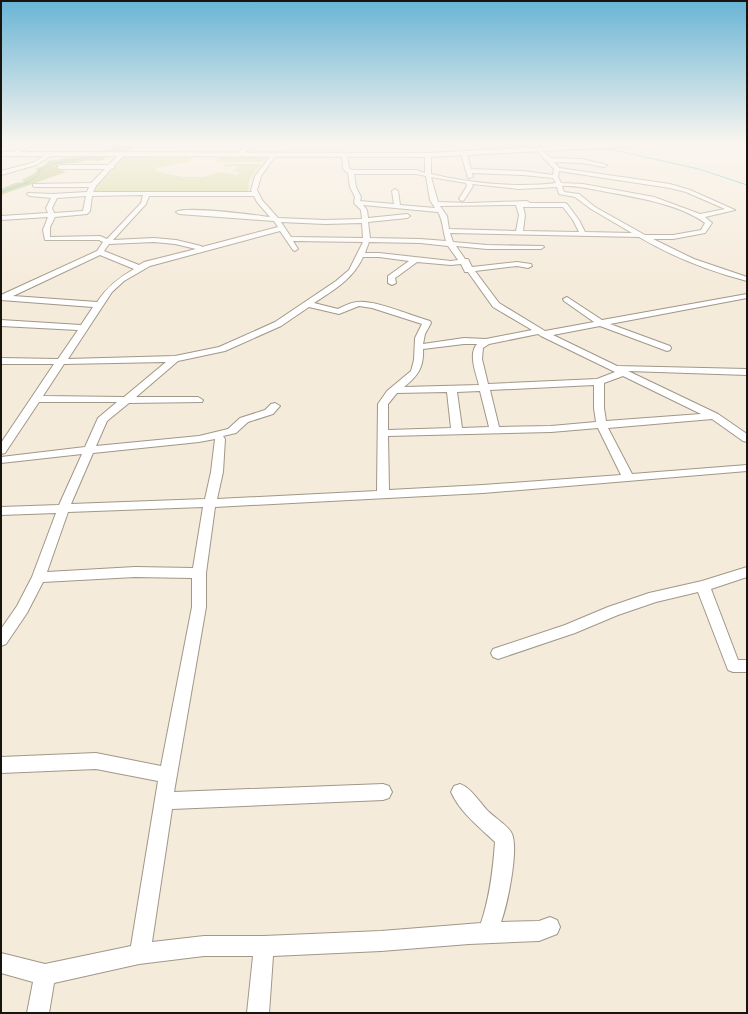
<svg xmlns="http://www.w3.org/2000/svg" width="748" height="1014" font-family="'Titillium Web',sans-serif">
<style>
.green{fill:#d3d99a}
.forest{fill:#bac177}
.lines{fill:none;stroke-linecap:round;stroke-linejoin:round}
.stream{stroke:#4ab4b8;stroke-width:1}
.minor-casing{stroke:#a09788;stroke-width:2}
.highway-casing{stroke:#a09788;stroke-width:2}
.minor{fill:#fff;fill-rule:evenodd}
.highway{fill:#fff;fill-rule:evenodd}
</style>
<rect width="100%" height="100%" fill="#f5ebdb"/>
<!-- green -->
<g class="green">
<polygon points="125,156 193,156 188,162 155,168 157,171 163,173 184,177 204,177 219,172 237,175 240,173 232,170 236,169 238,166 224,167 224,164 261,164 249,180 248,193 92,193"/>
<polygon points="219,156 265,156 267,157 264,161 261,162 216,162"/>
</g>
<!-- forest -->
<g class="forest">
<polygon points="113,144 123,144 120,145 132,147 132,149 121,153 101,152 113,148 110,145"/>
<polygon points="91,155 106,156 104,160 97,161 88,160 77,163 58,164 57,167 65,168 60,170 66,172 1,195 1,189 15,183 24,182 22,180 35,173 37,170 35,168 42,167 48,162 47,161"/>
</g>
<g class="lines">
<!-- stream -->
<g class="stream">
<polyline points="599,147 699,169 747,185"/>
<polyline points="101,153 115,151 118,147 112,146 115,144"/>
<polyline points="1,192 29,182 39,175 39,170 52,164 95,156"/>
</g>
<defs>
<g id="minor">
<polygon points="28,144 34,144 14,155 9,154"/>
<polygon points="248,144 253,144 241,156 237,156 237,154"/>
<path d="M539,148l12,10 31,1 25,6 -3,2 -22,-4 -28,-1 5,6 111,16 20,6 45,20 -30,7 7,6 -7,10 -32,6h-20l41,20 53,18v4c-38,-10 -74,-24 -108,-44l-189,-4 3,9 34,3 56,1 1,1 -3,2h-54l-31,-3 9,13h3l4,8 45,-5 14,2 1,2 -4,2 -11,-2 -42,5 24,32 46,28 49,-9 -30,-21 -1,-2 4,-2 35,23 145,-26v4l-137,26 60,22 1,2 -1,2 -3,1 -67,-25 -47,9 64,31 130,3v6l-119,-4 90,43 29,20v8l-4,-1 -31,-22 -104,9 24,46 115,-9v6l-264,22 -268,14 -9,66v34l-32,185 209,-8 6,2 3,6 -3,6 -6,2 -211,9 -20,133 52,-6h60l117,-5 100,-8c9,-27 12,-53 14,-81 -16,-15 -35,-30 -44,-50l3,-6 6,-2c11,4 18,16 26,25 7,8 19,14 25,23 9,14 -4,74 -10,90l38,-1 11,-4 7,3 3,7 -3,7 -18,7 -70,3 -88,7 -108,5 -4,57h-22l6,-57h-49l-65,8 -85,19 -5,30h-22l6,-31 -32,-9v-20l44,11 86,-18 27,-165 -62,-12 -95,4v-16l95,-4 65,13 31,-159v-29l-57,-1 -92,5 -16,31 -21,31 -5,2v-17l16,-23 15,-29 24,-64 -55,2v-8l58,-2 23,-51 -81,9v-6l84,-10 13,-29 19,-16h-78l-34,51 -4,1v-11l53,-79h-53v-6l57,1 20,-29 -77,-4v-6l80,5 12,-18 -92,-7v-5l96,-44 6,-9 -4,-2h-54l-2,-10 5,-13 -47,3v-4l47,-3 -2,-5 5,-10 -21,-2 -3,-2 1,-1 24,1 35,-2 2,-5h-54l-2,-1v-2l58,-1 14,-14h-45l-3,-2 3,-2h48l14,-13 2,1v2l-10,11v2l-3,1 -15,17 -3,6h159l-1,-2 4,-14 18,-23 3,2 -15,21 -4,14 5,10 16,18 47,2 37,-1 -1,-9 -7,-7 1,-6 -5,-10 -2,-14 -5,-4 -1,-15 5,1 2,13 3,2h64l9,3v-18l3,-2 3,2v19c37,9 87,14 125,9l-3,-5 -30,-3 -51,-2 1,4 -5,1 -7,-24 3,-2 3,2 4,15 52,2 30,4 1,-6 -17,-18 -1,-1zM559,171l111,17 16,4 39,17 -25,5 -46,-17 -71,-13 -22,-1 -3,-6zM354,174h62l10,2 4,24 5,8 -35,-3 -2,-14 -3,-2 -3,2 2,13 -34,-3 1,-4 -5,-10zM431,177l35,6 1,3 -8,13 3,2 2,-1 9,-14 -1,-2 47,5 38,-2 2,7 16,3 16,12 41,24 -47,-1 -6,-12 -12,-16 -2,-1h-35l-3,-2 -57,2 -32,-1zM562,186c13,-1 28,3 40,5 32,6 78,13 103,32l-4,7 -28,5h-28l-50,-28 -16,-13 -15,-2zM143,195l-2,8 -34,36 -7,-3 -50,1v-10l5,-10 32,-3 3,-3 2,-15zM86,196l-3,15 -29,2 -2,-5 5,-10zM149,196h105l3,6 13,15c-15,-2 -85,-11 -94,-5l3,2 95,7 4,6 -76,20 -1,-1 -25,-6 -22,-2 -41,2 33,-36zM363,205l75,7c5,8 5,20 8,29l-26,-2 -50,-1 -2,-16 39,-4 3,-2 -3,-2 -39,4 -1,-8zM516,205l3,10 -3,16 -67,-2 -2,-13 -7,-10zM523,207h40l10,13 6,12 -56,-1 2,-16zM281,222l44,2 37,-1 1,15 -72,-1zM280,231l13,19 2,1 3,-2 -5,-8 70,1 -14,28 -13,11 -61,41 -56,25 -44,9 -107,3 44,-67 12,-11 26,-15zM154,242l21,2 21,5 -52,13 -5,3 -35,-14 5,-7zM369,242l51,1 28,3 10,14 -7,1 -72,-8h-14zM100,255l34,14c-16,9 -27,18 -37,33l-84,-6zM363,257h16l30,4 -21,15v7l4,2 4,-2 -1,-5 3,-2 19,-14 34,3 10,-1 4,8h3l25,35 39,23 -46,9 -22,-1 -41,6 2,-10 6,-11 -1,-2c-18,-5 -55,-21 -72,-19 -7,0 -14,4 -20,7l-24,-6c20,-13 39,-24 49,-46zM359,306l13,2 50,16 -7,14 -1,22 -3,11 -24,20 -9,13 -1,87 -160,8 6,-27 2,-33 -2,-3 13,-3 12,-11 25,-8 7,-8 -5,-3 -4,1 -6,6 -25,8 -12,11 -29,7 -103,10 11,-25 22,-18 73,-1 1,-2 -5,-3h-62l42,-36 47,-10 56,-25 28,-19 30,7zM538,334l3,2 74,36 -18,7 -109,5 -6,-25 1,-11 6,-4zM464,344h13c-9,10 -1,29 2,41l-75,2c14,-11 20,-20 19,-38zM166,362l-42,35 -81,-1 21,-32zM623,376l78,38 -95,7 -2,-13v-25zM594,385v23l2,14 -45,4 -52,1 -9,-37zM480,391l9,36 -27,1 -5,-36zM447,392l4,36 -63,2v-26l9,-11zM598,428l23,47 -138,10 -94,5 -1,-54 163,-4zM215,439l-4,33 -6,27 -134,5 22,-51 106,-11zM203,507l-10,61 -58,-1 -88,5 21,-60z"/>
<polygon points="49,153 54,154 36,165 1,175 1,171 32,163"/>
<polygon points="747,567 747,577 711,589 738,660 747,660 747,672 733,672 728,670 698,592 656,602 618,615 575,633 498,659 493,657 491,653 493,649 565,625 608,607 649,593 702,581"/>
</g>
<polygon id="highway" points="595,144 642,144 638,146 428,157 1,156 1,152 428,153"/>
</defs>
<!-- minor casing -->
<use href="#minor" class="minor-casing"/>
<!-- highway casing -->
<use href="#highway" class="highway-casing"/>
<!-- minor -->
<use href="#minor" class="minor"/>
<!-- highway -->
<use href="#highway" class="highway"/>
</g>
<!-- sky -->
<linearGradient id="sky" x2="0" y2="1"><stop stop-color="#69b4d5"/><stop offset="0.5" stop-color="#faf6ef"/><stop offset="1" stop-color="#faf6ef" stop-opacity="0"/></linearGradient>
<rect width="748" height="286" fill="url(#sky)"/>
<!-- border -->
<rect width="748" height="1014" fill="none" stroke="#18150f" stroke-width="4"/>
</svg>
